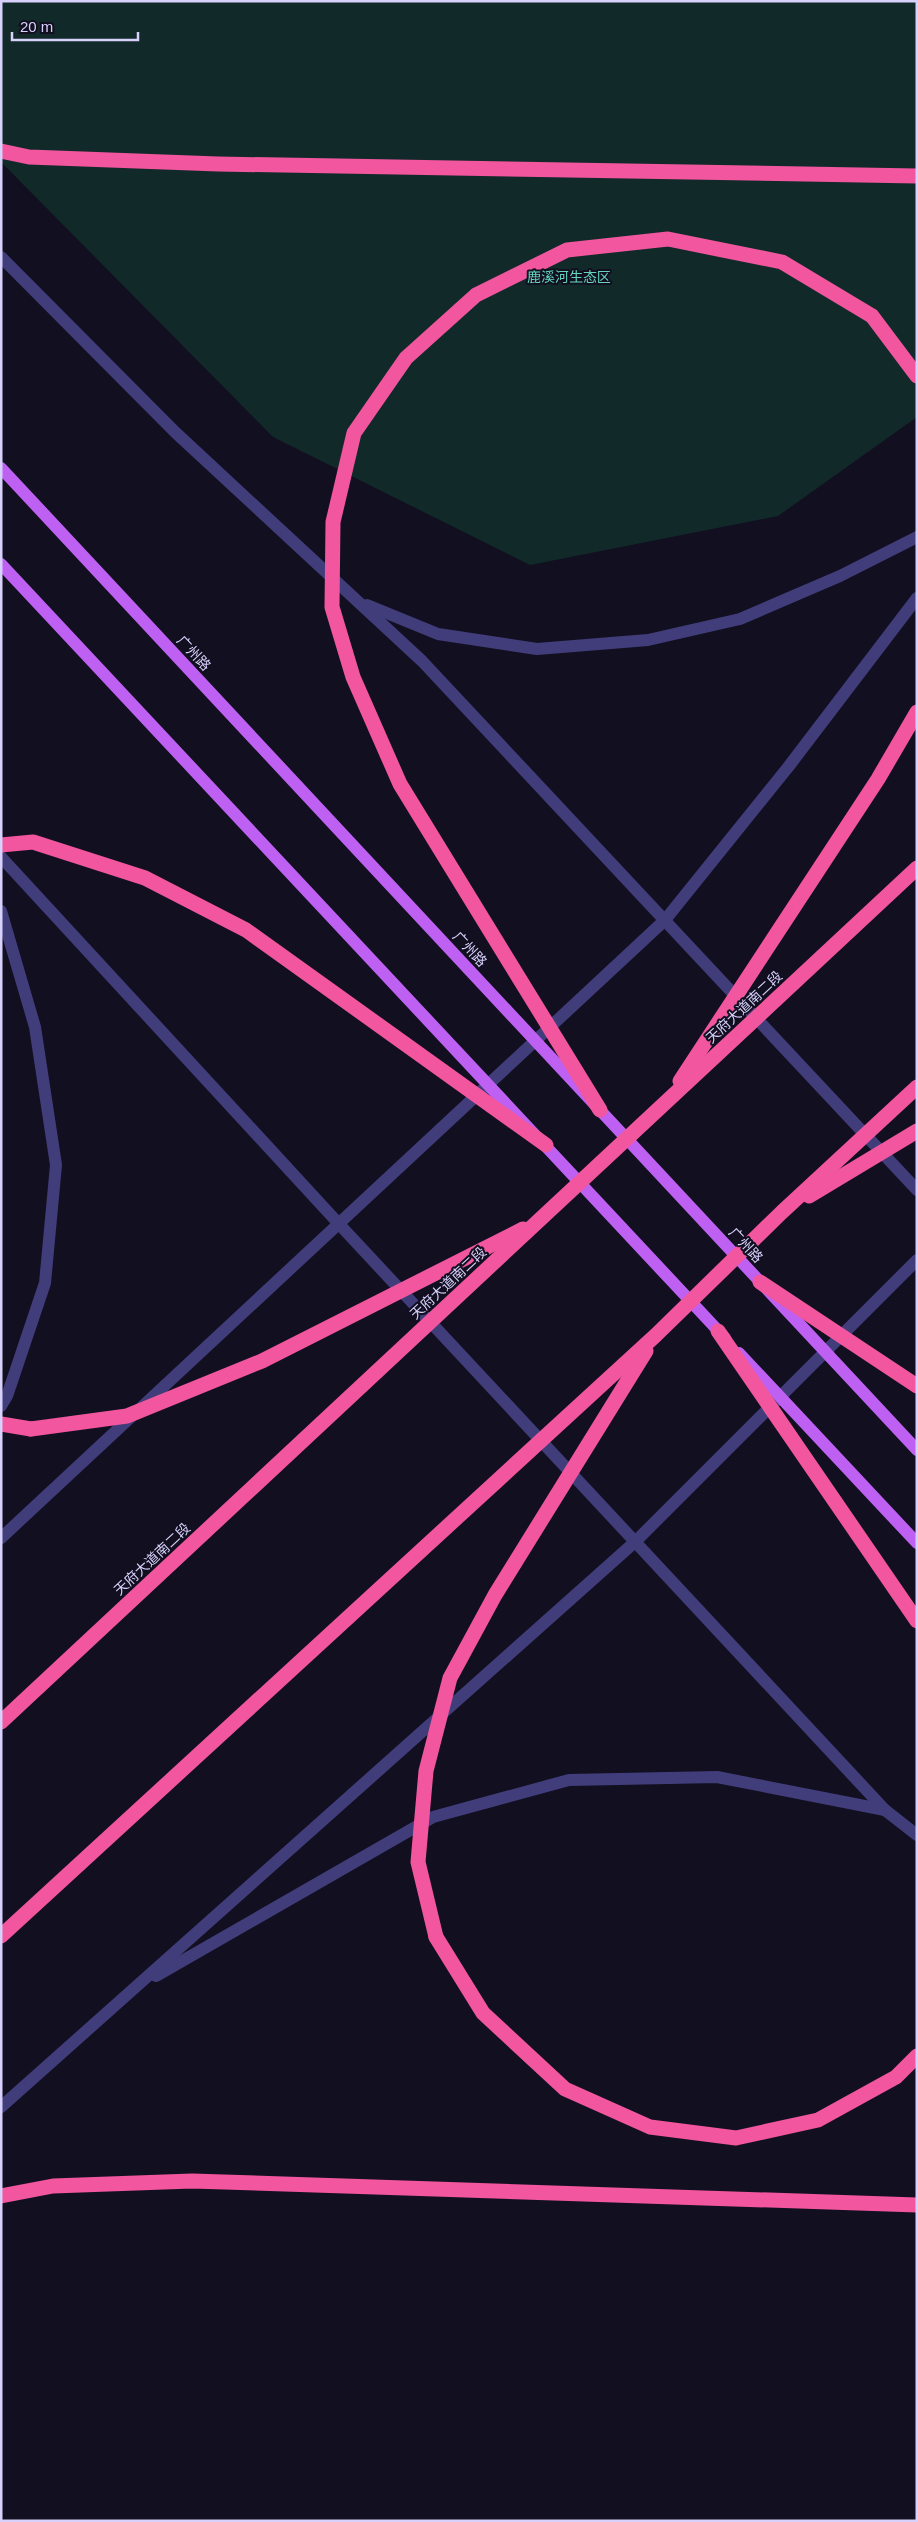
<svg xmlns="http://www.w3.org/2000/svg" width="918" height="2522" font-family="Helvetica,'Noto Sans SC',sans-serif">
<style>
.green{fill:#122929}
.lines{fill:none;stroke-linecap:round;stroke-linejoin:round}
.minor{stroke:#413d7b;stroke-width:12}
.highway{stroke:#f1569e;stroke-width:15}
.major-bridge{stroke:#be61f2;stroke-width:12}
.highway-bridge{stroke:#f1569e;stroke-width:15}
.labels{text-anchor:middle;stroke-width:4;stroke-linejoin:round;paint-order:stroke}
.park-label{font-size:14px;fill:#63d5ba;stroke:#120f20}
.street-label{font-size:14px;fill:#d7d1fb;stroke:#120f20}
</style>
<rect width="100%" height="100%" fill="#120f20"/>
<!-- green -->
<polygon class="green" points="1,1 917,1 917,417 778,516 530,565 273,437 1,162"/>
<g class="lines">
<!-- minor -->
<g class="minor">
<polyline points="1,257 175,432 422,661 917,1190"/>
<polyline points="367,605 438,634 537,649 648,640 740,619 840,576 917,537"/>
<polyline points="1,857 339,1224 885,1810 917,1835"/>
<polyline points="1,911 35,1027 56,1165 45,1283 7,1396 1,1406"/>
<polyline points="1,1538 665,920 789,766 917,598"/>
<polyline points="156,1976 433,1817 569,1780 717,1777 885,1810"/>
<polyline points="1,2107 636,1541 917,1260"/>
</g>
<!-- highway -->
<g class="highway">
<polyline points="1,151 29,157 218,164 917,176"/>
<polyline points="1,1424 31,1429"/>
<polyline points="436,1937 483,2013 565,2089 650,2127 736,2138 818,2120 896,2077 917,2056"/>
<polyline points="1,2196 53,2186 192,2181 917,2205"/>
</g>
<!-- major-bridge -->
<g class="major-bridge">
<polyline points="1,468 917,1450"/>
<polyline points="1,564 725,1338"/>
<polyline points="739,1353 917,1543"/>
</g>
<!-- highway-bridge -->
<g class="highway-bridge">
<polyline points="1,845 33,842 145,878 246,930 546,1145"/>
<polyline points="680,1081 878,779 917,712"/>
<polyline points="600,1110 400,784 353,677 332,607 333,522 354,433 406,358 476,295 567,250 668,239 782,262 872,316 917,376"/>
<polyline points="809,1196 917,1131"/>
<polyline points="760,1282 917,1386"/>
<polyline points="718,1331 917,1621"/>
<polyline points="31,1429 127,1416 262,1361 523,1229"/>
<polyline points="1,1722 917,868"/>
<polyline points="1,1936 656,1335 782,1212 917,1087"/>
<polyline points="436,1937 418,1862 426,1771 450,1678 495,1595 646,1351"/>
</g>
</g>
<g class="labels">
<!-- park labels -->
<g class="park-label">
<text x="569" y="282">鹿溪河生态区</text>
</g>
<!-- street labels -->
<g class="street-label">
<text transform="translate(194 653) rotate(47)" y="5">广州路</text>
<text transform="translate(470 949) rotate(47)" y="5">广州路</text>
<text transform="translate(744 1007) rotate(-43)" y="5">天府大道南二段</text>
<text transform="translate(746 1245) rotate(47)" y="5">广州路</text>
<text transform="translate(448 1283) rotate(-43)" y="5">天府大道南二段</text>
<text transform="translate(152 1559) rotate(-43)" y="5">天府大道南二段</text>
</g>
</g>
<!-- border -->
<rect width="918" height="2522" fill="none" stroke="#d7d1fb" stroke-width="5"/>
<!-- scale -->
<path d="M12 32v8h126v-8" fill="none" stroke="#d7d1fb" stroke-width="2.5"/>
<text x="20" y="32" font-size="15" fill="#d7d1fb" stroke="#120f20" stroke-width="4" paint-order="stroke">20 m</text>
</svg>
